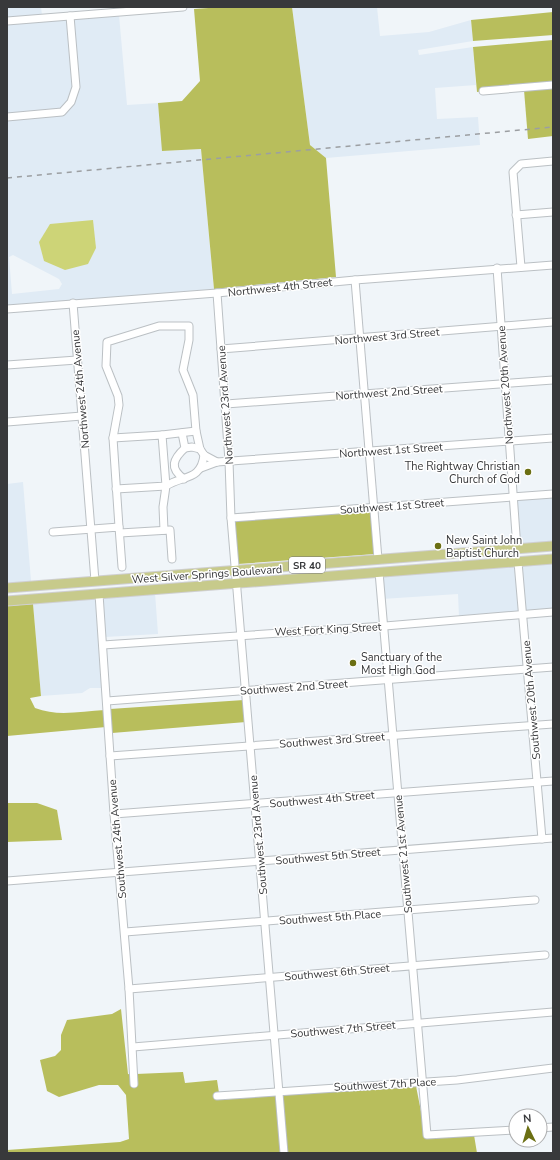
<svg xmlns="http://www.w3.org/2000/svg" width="560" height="1160" font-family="'Nunito Sans',sans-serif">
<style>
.built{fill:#e0ebf5;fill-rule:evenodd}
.green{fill:#cdd477}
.forest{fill:#b8be5c}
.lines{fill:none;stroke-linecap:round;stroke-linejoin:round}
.minor-casing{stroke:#bbc0c4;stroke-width:9}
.major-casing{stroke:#cfcfd0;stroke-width:11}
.minor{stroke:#fff;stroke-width:7}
.major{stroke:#c7ca8b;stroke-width:9}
.rail{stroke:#9c9fa2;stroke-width:1.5;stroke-dasharray:5 5;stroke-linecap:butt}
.poi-dot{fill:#6b6f13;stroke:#fff;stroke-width:1.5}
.labels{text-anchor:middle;stroke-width:3;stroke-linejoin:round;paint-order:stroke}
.shield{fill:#fff;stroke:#747476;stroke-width:1}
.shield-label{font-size:10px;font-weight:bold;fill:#38393b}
.street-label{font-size:11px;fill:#38393b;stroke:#fff}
.poi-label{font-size:11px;fill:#38393b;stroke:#fff;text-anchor:start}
</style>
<rect width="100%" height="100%" fill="#f0f5f9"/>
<!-- built -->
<g class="built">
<polygon points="7,7 41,7 42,15 7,18"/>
<polygon points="292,7 377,7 380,36 429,32 471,20 473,41 418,50 419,55 473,47 476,85 435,88 437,119 478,117 480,145 326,158 310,145"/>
<path d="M119,15l8,90 31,-2 5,48 38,-2 13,140 -207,17v-186l55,-5 11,-10 2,-3 -2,-84zM13,255l46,24 3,5 -3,5 -47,5 -3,-37z"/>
<polygon points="68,19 74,87 69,100 61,109 7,114 7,24"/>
<polygon points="23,482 31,581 7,583 7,484"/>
<polygon points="553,497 553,541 519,544 516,500"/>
<polygon points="553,562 553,609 525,611 521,564"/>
<polygon points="516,565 521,611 459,617 458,594 382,599 381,575"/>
<polygon points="155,593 158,634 105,637 102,598"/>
<polygon points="97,598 104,688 90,688 82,693 41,696 33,604"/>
</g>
<!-- green -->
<polygon class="green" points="93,220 96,248 88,264 65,270 44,261 39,242 50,224"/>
<!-- forest -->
<g class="forest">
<polygon points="223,7 292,7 310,145 326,158 336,277 214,289 201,149 162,151 158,103 182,101 200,81 194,9"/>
<polygon points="553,12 553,35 473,41 471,20"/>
<polygon points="553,40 553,82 477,92 473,47"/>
<polygon points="553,88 553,136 528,139 524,90"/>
<polygon points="372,510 375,554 238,564 233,520"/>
<path d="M33,604l8,92 -11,2 5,10c23,9 46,3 70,2l1,17 -99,9v-130z"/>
<polygon points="244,700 246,722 112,733 110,709"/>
<polygon points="7,803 37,803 57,810 62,840 7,842"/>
<polygon points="121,1009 128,1074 132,1075 132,1087 137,1087 136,1074 183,1072 185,1083 217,1080 219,1093 214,1093 215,1098 219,1100 416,1086 426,1137 474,1135 477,1153 7,1153 7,1150 120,1142 129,1139 126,1095 118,1085 99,1085 59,1097 47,1091 40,1060 55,1056 61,1050 61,1035 67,1020 112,1014"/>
</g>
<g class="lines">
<defs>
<g id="minor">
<polyline points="7,21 183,7"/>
<polyline points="483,91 553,85"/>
<polyline points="7,117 62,112 71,102 76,87 70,16"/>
<polyline points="516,215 553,212"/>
<polyline points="521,267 513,172 521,164 553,161"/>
<polyline points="497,268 517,549"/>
<polyline points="355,280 378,559"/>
<polyline points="217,293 229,461 231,518 284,1153"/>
<polyline points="73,303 95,581"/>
<polyline points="7,309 217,293 355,280 553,265"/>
<polyline points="221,349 553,322"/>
<polyline points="7,365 77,360"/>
<polyline points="226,404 553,380"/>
<polyline points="7,422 82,416"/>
<path d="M182,433l3,15c-12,11 -16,20 -1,31"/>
<polyline points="162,435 196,431"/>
<polyline points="113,438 162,435 166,486 116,489"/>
<polyline points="185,448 192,447 200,449"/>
<polyline points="201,468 217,462 553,438"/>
<polyline points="231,518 553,494"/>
<polyline points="119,527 113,438 119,405 118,396 106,366 107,342 159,326 189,326 189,340 183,370 193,395 196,431 200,449 204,455 217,462"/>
<path d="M164,530l-1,-23 3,-21c17,-11 35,-5 38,-31"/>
<polyline points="53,532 119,527 122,567"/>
<polyline points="120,533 170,530 172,559"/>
<polyline points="518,562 542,839"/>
<polyline points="379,572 427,1135 516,1130"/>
<polyline points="99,594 114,814 129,989 134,1084"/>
<polyline points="103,645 385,626 553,612"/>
<polyline points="107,701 553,667"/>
<polyline points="110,756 553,724"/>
<polyline points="114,814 553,781"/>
<polyline points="7,881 553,838"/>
<polyline points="125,932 535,900"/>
<polyline points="129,989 545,955"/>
<polyline points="133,1047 553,1012"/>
<polyline points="217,1096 457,1080 553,1068"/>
<polyline points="540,1128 553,1127"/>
</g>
<g id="major">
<polyline points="7,588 553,546"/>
<polyline points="7,601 553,559"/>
</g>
</defs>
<!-- minor casing -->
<use href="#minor" class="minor-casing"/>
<!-- major casing -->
<use href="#major" class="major-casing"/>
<!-- minor -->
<use href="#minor" class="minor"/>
<!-- major -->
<use href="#major" class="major"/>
<!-- rail -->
<polyline class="rail" points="7,178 553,127"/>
</g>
<!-- markers -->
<g class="poi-dot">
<circle cx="528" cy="472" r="4"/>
<circle cx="438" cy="546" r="4"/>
<circle cx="353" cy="663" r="4"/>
</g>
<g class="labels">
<!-- shield labels -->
<rect class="shield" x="289" y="557" width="36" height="16" rx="3"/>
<g class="shield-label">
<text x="307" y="569">SR 40</text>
</g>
<!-- street labels -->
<g class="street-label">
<text transform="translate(280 287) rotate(-6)" y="4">Northwest 4th Street</text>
<text transform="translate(387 336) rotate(-5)" y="4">Northwest 3rd Street</text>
<text transform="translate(505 385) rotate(-94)" y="4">Northwest 20th Avenue</text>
<text transform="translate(80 389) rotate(-95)" y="4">Northwest 24th Avenue</text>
<text transform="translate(389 392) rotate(-4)" y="4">Northwest 2nd Street</text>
<text transform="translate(225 405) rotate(-94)" y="4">Northwest 23rd Avenue</text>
<text transform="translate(391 450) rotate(-4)" y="4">Northwest 1st Street</text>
<text transform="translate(392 506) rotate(-4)" y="4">Southwest 1st Street</text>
<text transform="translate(207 574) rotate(-4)" y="4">West Silver Springs Boulevard</text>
<text transform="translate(328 629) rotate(-3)" y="4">West Fort King Street</text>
<text transform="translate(294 687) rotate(-4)" y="4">Southwest 2nd Street</text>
<text transform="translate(531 700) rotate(-95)" y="4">Southwest 20th Avenue</text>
<text transform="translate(332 740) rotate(-4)" y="4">Southwest 3rd Street</text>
<text transform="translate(322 799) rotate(-5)" y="4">Southwest 4th Street</text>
<text transform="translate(258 835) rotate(-95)" y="4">Southwest 23rd Avenue</text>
<text transform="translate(117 839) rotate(-95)" y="4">Southwest 24th Avenue</text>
<text transform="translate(403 854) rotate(-95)" y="4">Southwest 21st Avenue</text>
<text transform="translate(328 856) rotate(-5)" y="4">Southwest 5th Street</text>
<text transform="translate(330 917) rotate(-4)" y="4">Southwest 5th Place</text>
<text transform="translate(337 972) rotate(-5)" y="4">Southwest 6th Street</text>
<text transform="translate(343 1029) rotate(-5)" y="4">Southwest 7th Street</text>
<text transform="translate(385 1084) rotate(-3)" y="4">Southwest 7th Place</text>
</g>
<!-- poi labels -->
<g class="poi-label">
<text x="520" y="470" text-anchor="end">The Rightway Christian<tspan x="520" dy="13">Church of God</tspan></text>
<text x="446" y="544">New Saint John<tspan x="446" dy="13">Baptist Church</tspan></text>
<text x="361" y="661">Sanctuary of the<tspan x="361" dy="13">Most High God</tspan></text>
</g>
</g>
<!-- border -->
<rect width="560" height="1160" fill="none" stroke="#38393b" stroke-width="16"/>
<!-- north arrow -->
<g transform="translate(528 1128) rotate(355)"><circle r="19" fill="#ffffff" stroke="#afb0b1"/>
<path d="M0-3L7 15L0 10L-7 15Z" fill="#6b6f13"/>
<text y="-6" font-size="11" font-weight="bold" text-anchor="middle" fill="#38393b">N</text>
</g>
</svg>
